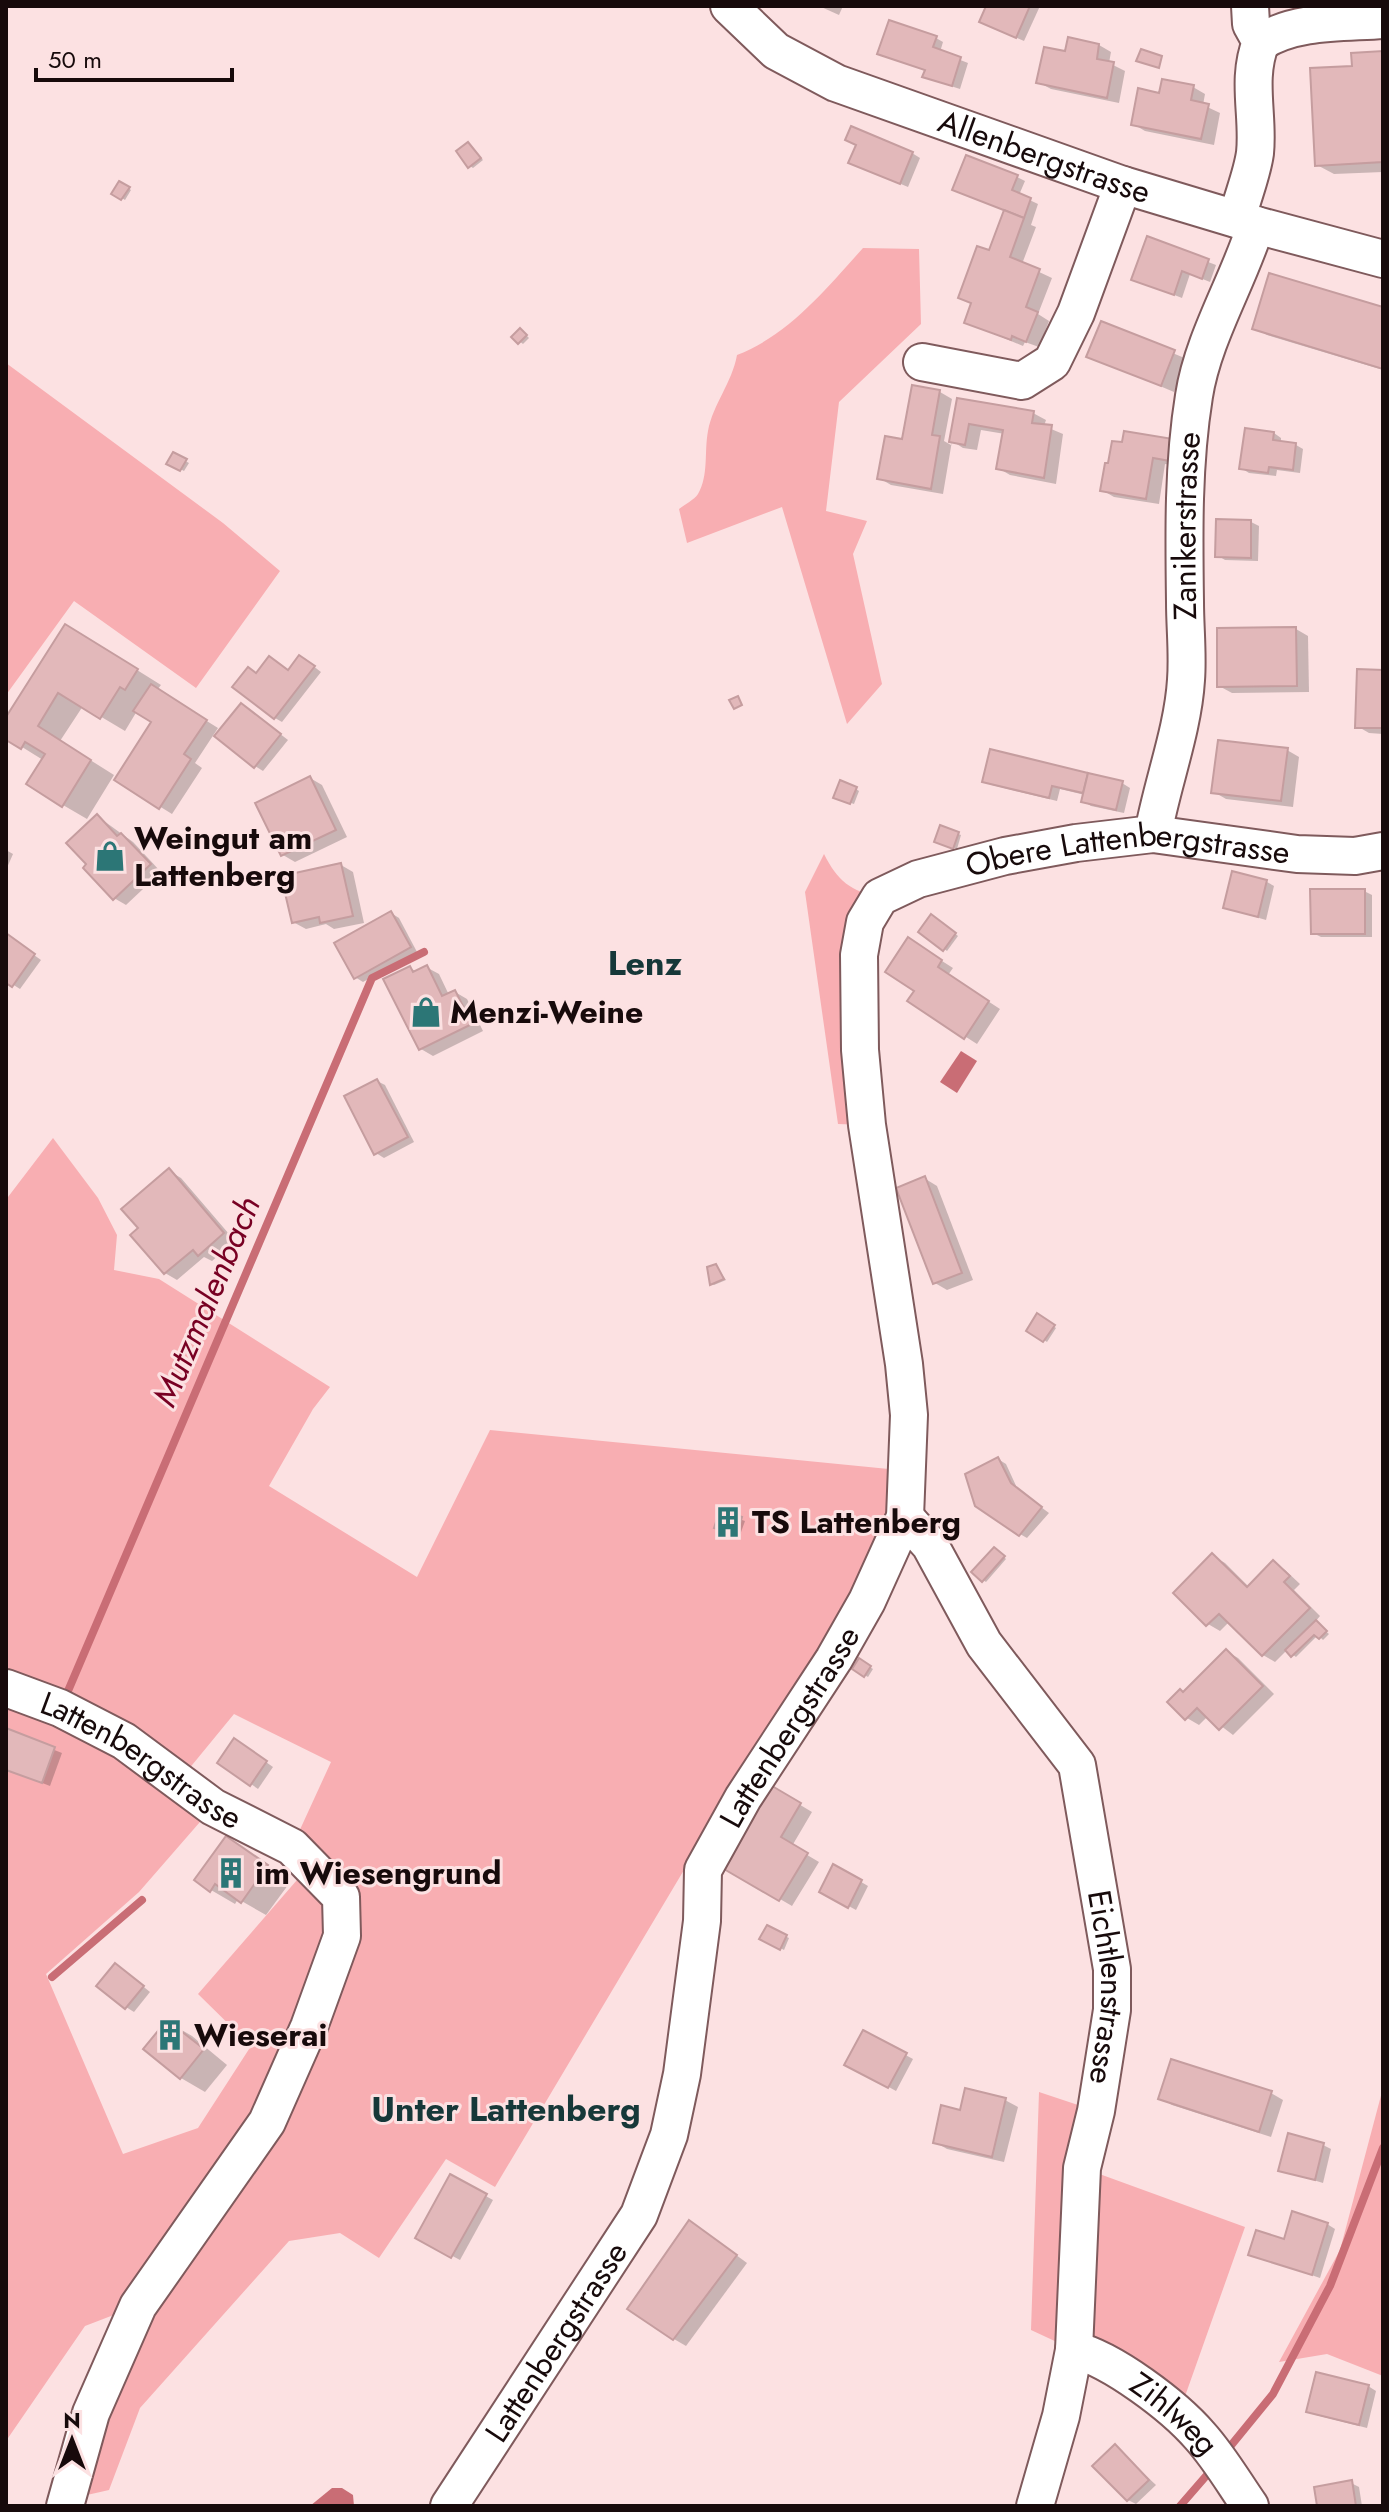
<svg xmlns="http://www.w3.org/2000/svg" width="1389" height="2512" font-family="Jost,sans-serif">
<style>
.green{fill:#f8aeb2;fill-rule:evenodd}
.water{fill:#c96d75}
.shadow{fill:#0003}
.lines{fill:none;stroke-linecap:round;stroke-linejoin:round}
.stream{stroke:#c96d75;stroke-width:8}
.building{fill:#e2b8ba;stroke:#c59d9f;stroke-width:2}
.minor-casing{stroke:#7f5a5c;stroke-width:40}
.minor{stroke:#fff;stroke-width:36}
.labels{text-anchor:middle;stroke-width:6;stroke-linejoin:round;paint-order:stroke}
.street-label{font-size:32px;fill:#170a0b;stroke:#fce1e2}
.poi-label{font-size:32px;font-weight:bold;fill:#170a0b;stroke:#fce1e2;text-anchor:start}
.neighbourhood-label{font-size:34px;font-weight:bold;fill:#163839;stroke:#fce1e2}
.water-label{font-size:34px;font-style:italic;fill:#780023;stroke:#fce1e2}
</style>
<rect width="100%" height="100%" fill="#fce1e2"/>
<!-- green -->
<g class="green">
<path d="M863,248l56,1 2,75 -82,78 -13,109 41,10 -14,33 29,130 -35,40 -65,-217 -95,36 -8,-34c6,-5 15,-9 19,-15 11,-19 6,-42 10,-63 5,-27 24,-48 29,-76 52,-20 90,-67 126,-107z"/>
<polygon points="6,363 223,523 280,571 196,688 74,601 6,695"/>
<path d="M824,854c13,26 27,38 56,43l-13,228 -29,-1 -33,-232z"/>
<path d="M53,1138l45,60 19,37 -3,35 45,9 171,108 -17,22 -44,77 148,91 73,-147 419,41 -68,147 -98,153 -248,416 -49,-28 -67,99 -39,-25 -51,8 -149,167 -31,82 -44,10 72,-194 -52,20 -79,115v-1245l2,1zM234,1714l97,48 -39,85 18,18 -112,129 53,52 -53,82 -75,26 -77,-180 93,-82 74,-85 -34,-26z"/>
<polygon points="1383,2088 1383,2376 1327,2354 1279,2362 1340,2250"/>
<polygon points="1039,2092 1096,2111 1083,2168 1245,2227 1178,2416 1074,2350 1031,2330"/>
</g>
<!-- water -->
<g class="water">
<polygon points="961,1051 977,1061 957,1093 940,1082"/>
<polygon points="332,2488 342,2488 353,2495 354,2506 310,2506"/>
</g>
<!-- shadow -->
<g class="shadow">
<polygon points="819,6 843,6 839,15"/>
<polygon points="988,6 1040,6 1024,41 989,26"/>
<polygon points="936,38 943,42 940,52 968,63 960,89 932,80 926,70 887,57"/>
<polygon points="1099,45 1111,52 1109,63 1125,71 1119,103 1051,89 1038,82 1066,53"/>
<polygon points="1383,53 1383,172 1334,174 1317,165 1354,68"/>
<polygon points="1193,87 1205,94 1203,105 1220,113 1214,145 1145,131 1133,124 1161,95"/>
<polygon points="468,144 483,160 473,168 470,166"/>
<polygon points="858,145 912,153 920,158 908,187 858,166"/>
<polygon points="1017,177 1025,181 1019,195 1038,204 1031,225 1036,227 1022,264 1052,278 1038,314 1049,321 1039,347 1025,342 1023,346 966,322 973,305 960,297 990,253 1006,211 962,193"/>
<polygon points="120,183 131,190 125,200 114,193"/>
<polygon points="1148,239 1216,265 1210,282 1190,274 1182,298 1134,279"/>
<polygon points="1383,310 1383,370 1267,335 1255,328"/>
<polygon points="1102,324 1187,359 1174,392 1089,356"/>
<polygon points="523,332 529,338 523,344 514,337"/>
<polygon points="940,392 952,399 944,441 951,445 959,400 1033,413 1046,420 1044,426 1063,434 1056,484 1010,475 998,468 1005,434 981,430 977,450 963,448 952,441 943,494 891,485 879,478"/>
<polygon points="1126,433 1182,467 1165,464 1159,504 1114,497 1102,490 1124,445"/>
<polygon points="1274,433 1281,438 1281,443 1296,445 1303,449 1300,473 1277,470 1276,476 1249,473 1241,468"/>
<polygon points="174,455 189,463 184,471 169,463"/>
<polygon points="1251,522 1259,526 1258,561 1225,560 1217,555"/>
<polygon points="1296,629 1308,636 1309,692 1232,693 1219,686"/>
<polygon points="89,640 161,685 157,690 218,728 195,763 202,768 172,814 117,780 154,721 137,711 125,731 83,706 60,741 114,775 87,819 63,805 43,760 6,737 6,721"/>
<polygon points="308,662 321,672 282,722 275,718 257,675 289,672"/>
<polygon points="1383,672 1383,734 1369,733 1357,726"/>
<polygon points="249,710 288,740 263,771 255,766"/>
<polygon points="1287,750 1299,757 1293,807 1226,799 1214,792"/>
<polygon points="991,751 1122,783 1130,788 1124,813 1091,806 1083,801 1085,795 1060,789 1057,801 992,785 984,781"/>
<polygon points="310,778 322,785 347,837 295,862 283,855"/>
<polygon points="856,789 859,791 854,804 839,799"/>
<polygon points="97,816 133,842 161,872 126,905 114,898"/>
<polygon points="958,834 961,835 957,849 940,843"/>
<polygon points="6,850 13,854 6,870"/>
<polygon points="341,865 353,872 364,923 334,929 326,924 306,929 293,922"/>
<polygon points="1267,882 1274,886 1266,920 1225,908"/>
<polygon points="1364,891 1372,895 1372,937 1321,937 1313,933"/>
<polygon points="391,913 399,918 417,952 363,982 355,977"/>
<polygon points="935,918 958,936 947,951 921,932"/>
<polygon points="6,935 41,960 20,989 6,980"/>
<polygon points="920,947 953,968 948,975 1000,1009 977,1044 910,1001 916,990"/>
<polygon points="426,967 439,974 449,995 455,992 467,999 483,1031 433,1056 421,1049 410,968 417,972"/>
<polygon points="377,1081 385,1085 414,1142 384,1158 376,1153"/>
<polygon points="169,1171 181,1178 235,1241 212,1261 204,1257 177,1280 165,1273 140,1228"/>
<polygon points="924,1178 937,1186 973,1280 947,1290 935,1283"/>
<polygon points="716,1266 726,1280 714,1285 712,1284"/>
<polygon points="1038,1316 1056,1328 1047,1342 1029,1330"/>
<polygon points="998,1459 1006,1464 1018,1490 1049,1513 1027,1538 1020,1534"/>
<polygon points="721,1513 745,1521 740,1535 720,1529"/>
<polygon points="997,1551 1006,1559 986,1582 983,1580"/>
<polygon points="1213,1556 1225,1563 1249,1587 1273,1563 1285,1570 1300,1584 1294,1590 1320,1616 1315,1622 1329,1634 1323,1640 1318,1635 1296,1657 1287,1650 1275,1662 1263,1655 1229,1622 1220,1631 1208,1624"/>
<polygon points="1226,1651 1238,1658 1274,1694 1233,1735 1208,1716 1199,1725 1187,1718 1170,1702 1184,1693"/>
<polygon points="860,1661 873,1669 868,1677 854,1669"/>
<polygon points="6,1731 62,1753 50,1786 6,1769"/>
<polygon points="242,1745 273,1767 258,1789 251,1784"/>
<polygon points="767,1785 812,1812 792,1846 819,1862 792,1906 720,1864"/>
<polygon points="227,1838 291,1881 266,1915 238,1899 235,1904 211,1890"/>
<polygon points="834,1866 868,1886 856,1910 821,1891"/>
<polygon points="768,1928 789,1938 784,1950 762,1938"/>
<polygon points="123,1970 150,1992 134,2012 126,2007"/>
<polygon points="168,2022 192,2036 227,2065 205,2092 181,2078"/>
<polygon points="864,2033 913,2059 896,2091 847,2064"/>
<polygon points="1271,2093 1283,2100 1271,2137 1172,2105 1160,2098"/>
<polygon points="1005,2100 1018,2107 1004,2162 947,2149 935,2142 962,2112"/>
<polygon points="1323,2145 1331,2149 1323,2183 1281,2170"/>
<polygon points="451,2177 493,2200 460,2260 417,2237"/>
<polygon points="1327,2224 1335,2229 1320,2278 1251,2254"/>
<polygon points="702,2230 747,2263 686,2346 674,2339"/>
<polygon points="1368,2386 1376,2391 1367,2428 1316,2415 1308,2411"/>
<polygon points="1115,2447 1156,2485 1136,2504 1128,2500"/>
<polygon points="1351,2483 1359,2487 1362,2506 1319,2506"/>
</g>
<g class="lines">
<!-- stream -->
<g class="stream">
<polyline points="65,1698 372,978 424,952"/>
<polyline points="52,1977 142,1900"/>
<polyline points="1224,2454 1273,2394 1330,2286 1383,2148"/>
<polyline points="1180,2506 1213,2468"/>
</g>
</g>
<!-- building -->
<g class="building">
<polygon points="986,6 1030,6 1016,38 979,22"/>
<polygon points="889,20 937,36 933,47 961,57 952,86 922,77 925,70 877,54"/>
<polygon points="1068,37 1099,44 1097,59 1114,62 1107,98 1036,83 1044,47 1065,51"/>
<polygon points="1141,49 1162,56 1159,68 1136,61"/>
<polygon points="1383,51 1383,162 1315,166 1310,68 1352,66 1351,53"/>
<polygon points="1162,79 1194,85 1191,100 1209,104 1201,139 1131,125 1138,88 1159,93"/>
<polygon points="851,126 913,152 900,184 848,163 856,145 845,140"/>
<polygon points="468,142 481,158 468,168 456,151"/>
<polygon points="966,155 1018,175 1012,190 1031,198 1024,218 952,190"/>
<polygon points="119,181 130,187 121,200 111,194"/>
<polygon points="1004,210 1024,218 1010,257 1040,269 1026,307 1038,312 1026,342 1012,336 1011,340 964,323 971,303 958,298 977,246 989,250"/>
<polygon points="1147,236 1209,259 1202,279 1182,271 1174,295 1131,280"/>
<polygon points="1269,273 1383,307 1383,369 1252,329"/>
<polygon points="1101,321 1175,350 1161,386 1086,357"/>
<polygon points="520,328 527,335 518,344 511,337"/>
<polygon points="912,385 940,390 932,435 940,436 931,489 877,479 885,436 902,439"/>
<polygon points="957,398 1034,411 1032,423 1052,425 1044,478 996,469 1003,430 969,424 965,445 949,442"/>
<polygon points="1245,428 1274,432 1273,440 1296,443 1293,470 1269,467 1268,473 1239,469"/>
<polygon points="1124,431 1173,439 1170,461 1153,458 1146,499 1100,491 1105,463 1108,463 1112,441 1122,442"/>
<polygon points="173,452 187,459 180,471 166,464"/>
<polygon points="1216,519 1251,520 1251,558 1215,557"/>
<polygon points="65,624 138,669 125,690 120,687 100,719 58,693 38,726 91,760 62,807 26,784 45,754 25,742 21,749 6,740 6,717"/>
<polygon points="1296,627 1297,686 1217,687 1217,628"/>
<polygon points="299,655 315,666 274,719 232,687 248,667 256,673 269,656 288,670"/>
<polygon points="1357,669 1383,670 1383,728 1355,728"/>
<polygon points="151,684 207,720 184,754 191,759 159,809 114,780 151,722 133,711"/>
<polygon points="738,696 742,705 734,709 729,700"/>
<polygon points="241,703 281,734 254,768 214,736"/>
<polygon points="1218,740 1288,748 1281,801 1211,793"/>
<polygon points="990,749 1088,773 1083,793 1052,786 1049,798 982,782"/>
<polygon points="1088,773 1123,781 1116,810 1081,802"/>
<polygon points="310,776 336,830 281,856 255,803"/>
<polygon points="840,780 857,787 850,804 833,798"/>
<polygon points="97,814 117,836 121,833 151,864 113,900 83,868 86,864 66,843"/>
<polygon points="940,825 959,832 953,849 934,842"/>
<polygon points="341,863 353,916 320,923 319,917 292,923 281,876"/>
<polygon points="1232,871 1267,880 1258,917 1223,908"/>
<polygon points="1310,889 1365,889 1365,934 1311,934"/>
<polygon points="391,911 411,947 354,979 334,943"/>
<polygon points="931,914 956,933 943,951 918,932"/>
<polygon points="6,933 35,954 12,987 6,983"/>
<polygon points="908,937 942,960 938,967 989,1001 964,1039 907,1001 914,991 885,972"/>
<polygon points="427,965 442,996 455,990 472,1024 419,1050 383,979 410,966 413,972"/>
<polygon points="377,1079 408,1137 374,1155 344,1096"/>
<polygon points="169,1168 224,1233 198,1256 193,1250 164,1274 130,1235 138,1228 121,1209"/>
<polygon points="925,1176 962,1273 933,1284 896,1188"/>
<polygon points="716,1264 724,1279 710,1285 707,1267"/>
<polygon points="1037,1313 1055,1325 1043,1342 1026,1331"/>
<polygon points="998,1457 1011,1483 1042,1507 1019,1536 975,1506 965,1474"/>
<polygon points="720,1510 742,1517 737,1534 714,1528"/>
<polygon points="994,1547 1005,1556 982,1582 971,1572"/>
<polygon points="1212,1553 1247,1587 1273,1560 1290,1576 1284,1582 1310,1608 1262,1656 1219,1614 1206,1626 1173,1593"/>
<polygon points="1316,1620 1327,1631 1319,1639 1314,1635 1291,1657 1285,1650"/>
<polygon points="1226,1649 1263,1686 1219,1730 1197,1708 1185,1720 1167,1702 1180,1689 1183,1692"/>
<polygon points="859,1658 871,1666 864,1677 852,1669"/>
<polygon points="6,1728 55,1747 42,1783 6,1770"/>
<polygon points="234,1738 267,1761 250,1786 217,1763"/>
<polygon points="767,1783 801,1803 781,1837 808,1853 779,1901 717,1865"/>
<polygon points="226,1836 268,1865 241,1903 215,1884 210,1892 194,1880"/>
<polygon points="833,1864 862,1880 848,1908 819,1892"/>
<polygon points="767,1925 787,1935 780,1950 759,1939"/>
<polygon points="115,1963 144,1986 125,2009 96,1986"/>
<polygon points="167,2020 204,2049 180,2079 143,2049"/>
<polygon points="863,2030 907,2053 888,2088 844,2065"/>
<polygon points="1171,2059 1272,2091 1259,2132 1158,2099"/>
<polygon points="965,2088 1006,2098 992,2157 933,2143 941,2105 960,2110"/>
<polygon points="1288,2133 1324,2143 1315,2180 1278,2171"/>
<polygon points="450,2174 487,2194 451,2258 415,2238"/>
<polygon points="1292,2211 1328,2223 1312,2275 1248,2255 1256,2230 1284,2239"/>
<polygon points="689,2220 737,2255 673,2340 627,2309"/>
<polygon points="1316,2372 1369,2385 1359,2425 1306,2412"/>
<polygon points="1115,2444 1149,2480 1127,2501 1092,2466"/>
<polygon points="1352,2480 1356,2506 1317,2506 1314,2487"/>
</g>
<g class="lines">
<defs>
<g id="minor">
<path id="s1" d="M729,6l47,45 60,32 287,102 133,40 127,34"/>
<path d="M1261,42c35,-22 81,-19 122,-22"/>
<path d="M1237,219c5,-21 15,-44 18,-66 4,-37 -9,-74 6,-111l-10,-18 -1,-18"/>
<polyline points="922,362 1022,381 1052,362 1076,313 1123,185"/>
<path id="s2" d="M1153,834c9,-50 30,-104 33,-154 2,-26 -1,-52 -1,-78 -1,-69 -2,-138 9,-206 9,-58 44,-114 62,-171"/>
<path id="s3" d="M905,1517l25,28 54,99 93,121 35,204v41l-16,101 -14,57 -8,182 -13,66 -26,90"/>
<path id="s4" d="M6,1688l54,20 64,33 89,66 79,40 49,50 1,39 -33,91 -42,95 -129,184 -47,107 -26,93"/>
<path id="s5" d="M1074,2350c38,9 100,56 126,86 19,21 34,47 50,70"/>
<path id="s6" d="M449,2506l190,-291 30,-80 13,-61 20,-153 1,-51 40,-72 91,-139 33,-58 38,-84 4,-102 -5,-51 -37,-239 -7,-75 -1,-95 6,-33 15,-25 38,-18 87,-23 71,-13 77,-9 144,20 58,2 28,-5"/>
</g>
</defs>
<!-- minor casing -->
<use href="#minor" class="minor-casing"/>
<!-- minor -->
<use href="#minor" class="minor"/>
</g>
<!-- icons -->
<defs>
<symbol id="shop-bare" viewBox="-9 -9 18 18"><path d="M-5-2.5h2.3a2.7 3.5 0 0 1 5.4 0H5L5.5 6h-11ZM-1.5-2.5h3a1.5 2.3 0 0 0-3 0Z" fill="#2c7676" stroke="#fce1e2" stroke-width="2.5" paint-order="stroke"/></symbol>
<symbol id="building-bare" viewBox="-9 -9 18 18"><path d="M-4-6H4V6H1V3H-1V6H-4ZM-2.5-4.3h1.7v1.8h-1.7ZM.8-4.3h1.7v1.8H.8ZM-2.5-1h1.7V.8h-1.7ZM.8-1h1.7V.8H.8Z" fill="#2c7676" stroke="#fce1e2" stroke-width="2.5" paint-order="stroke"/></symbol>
</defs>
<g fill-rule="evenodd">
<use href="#shop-bare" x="88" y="834" width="44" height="44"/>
<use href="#shop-bare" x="404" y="990" width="44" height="44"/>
<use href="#building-bare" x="706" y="1500" width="44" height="44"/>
<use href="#building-bare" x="209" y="1851" width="44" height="44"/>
<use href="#building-bare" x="148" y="2013" width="44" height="44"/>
</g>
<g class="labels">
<!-- street labels -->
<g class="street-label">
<text dy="11" stroke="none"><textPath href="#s1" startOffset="354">Allenbergstrasse</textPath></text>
<text dy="11" stroke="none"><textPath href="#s2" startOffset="312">Zanikerstrasse</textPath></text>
<text dy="11" stroke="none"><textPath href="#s6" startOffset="1992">Obere Lattenbergstrasse</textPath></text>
<text dy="11" stroke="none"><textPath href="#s6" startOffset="868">Lattenbergstrasse</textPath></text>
<text dy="11" stroke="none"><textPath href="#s4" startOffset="154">Lattenbergstrasse</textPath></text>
<text dy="11" stroke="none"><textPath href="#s3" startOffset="528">Eichtlenstrasse</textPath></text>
<text dy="11" stroke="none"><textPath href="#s6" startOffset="196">Lattenbergstrasse</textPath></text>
<text dy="11" stroke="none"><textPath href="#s5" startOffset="120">Zihlweg</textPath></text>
</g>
<!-- poi labels -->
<g class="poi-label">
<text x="134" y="849">Weingut am<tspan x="134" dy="37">Lattenberg</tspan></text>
<text x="450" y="1023">Menzi-Weine</text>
<text x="752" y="1533">TS Lattenberg</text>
<text x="255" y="1884">im Wiesengrund</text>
<text x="194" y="2046">Wieserai</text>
</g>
<!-- neighbourhood labels -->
<g class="neighbourhood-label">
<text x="645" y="975">Lenz</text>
<text x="506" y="2121">Unter Lattenberg</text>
</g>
<!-- water labels -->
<g class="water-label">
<text transform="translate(206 1301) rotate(-67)" y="12">Mutzmalenbach</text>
</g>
</g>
<!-- border -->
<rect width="1389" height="2512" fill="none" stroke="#170a0b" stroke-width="16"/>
<!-- north arrow -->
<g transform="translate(72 2440)" stroke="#fce1e2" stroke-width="6" paint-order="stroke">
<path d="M0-6L14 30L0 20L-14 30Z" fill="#170a0b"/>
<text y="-12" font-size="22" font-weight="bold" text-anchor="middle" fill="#170a0b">N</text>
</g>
<!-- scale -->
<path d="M36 68v12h196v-12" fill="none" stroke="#170a0b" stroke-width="4"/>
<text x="48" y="68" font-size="24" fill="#170a0b" stroke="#fce1e2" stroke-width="6" paint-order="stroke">50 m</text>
</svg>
